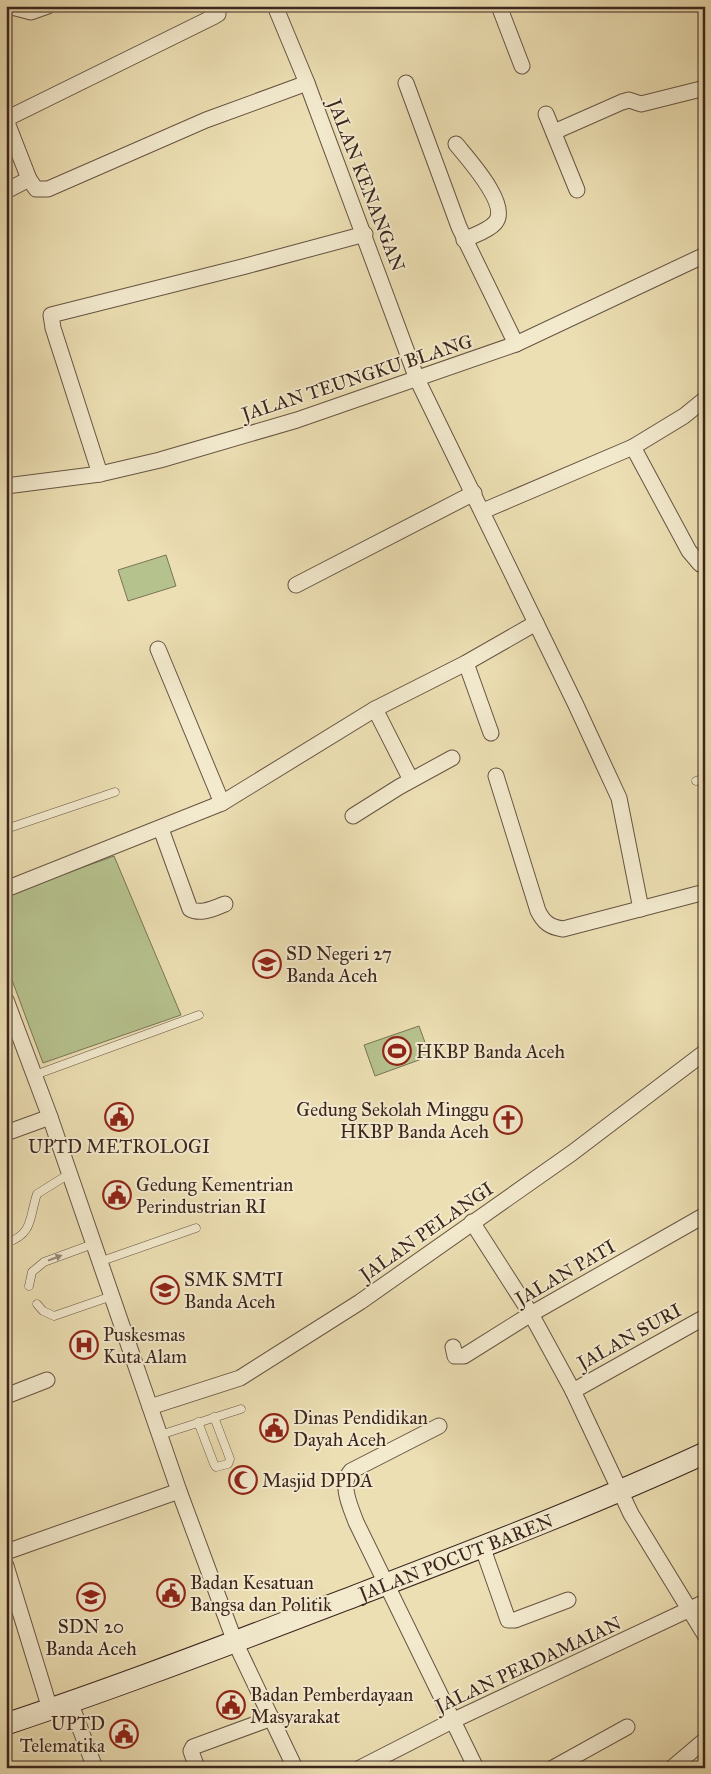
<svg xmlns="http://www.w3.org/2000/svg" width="711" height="1774" font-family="'IM FELL Great Primer',serif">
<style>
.green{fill:#b6c28e;stroke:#787456}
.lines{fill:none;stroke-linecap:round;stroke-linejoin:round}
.service-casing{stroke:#675443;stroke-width:9}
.minor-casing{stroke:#675443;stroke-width:17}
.secondary-casing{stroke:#3b251e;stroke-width:23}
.service{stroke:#f3eace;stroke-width:8}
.minor{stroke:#f3eace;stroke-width:15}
.secondary{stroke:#f3eace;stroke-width:21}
.oneway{fill:#978876}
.labels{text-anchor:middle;stroke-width:4;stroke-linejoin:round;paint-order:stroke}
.street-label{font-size:19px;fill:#3b251e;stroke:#f3eace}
.poi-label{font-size:19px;fill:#3b251e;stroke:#f3eace;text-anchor:start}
</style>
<rect width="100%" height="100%" fill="#ecdfb3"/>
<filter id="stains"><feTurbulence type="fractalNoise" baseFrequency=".004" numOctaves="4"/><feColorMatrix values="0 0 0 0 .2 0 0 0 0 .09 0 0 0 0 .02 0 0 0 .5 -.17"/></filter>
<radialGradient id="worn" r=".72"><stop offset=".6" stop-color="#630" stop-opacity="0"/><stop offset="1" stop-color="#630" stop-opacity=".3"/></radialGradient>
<!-- green -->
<g class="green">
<polygon points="166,555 176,586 128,601 118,570"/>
<polygon points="114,856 181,1015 43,1063 6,964 6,895"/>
<polygon points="419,1026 430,1056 375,1076 364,1045"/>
</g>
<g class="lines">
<defs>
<g id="service">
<polyline points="696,781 705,778"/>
<polyline points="6,829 115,792"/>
<polyline points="35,1075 199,1015"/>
<path d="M6,1243c28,-9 23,-26 31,-49l32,-20"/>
<polyline points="99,1262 196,1228"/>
<polyline points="29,1286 32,1272 44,1262 93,1244"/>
<polyline points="37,1304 43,1311 54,1316 112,1296"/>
<polyline points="198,1422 214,1464 216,1467 228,1464 230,1459 214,1417"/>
<polyline points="160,1435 241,1409"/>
</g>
<g id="minor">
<polyline points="8,6 31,12 48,6"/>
<polyline points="218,6 218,14 213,17 8,118 8,125 29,179 36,189 48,189 206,120 307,83"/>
<polyline points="275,6 307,83 417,379 575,703 619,798 641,909"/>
<polyline points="499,6 522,66"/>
<polyline points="406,83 459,227 516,344"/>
<polyline points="546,114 577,190"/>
<polyline points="554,132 622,102 629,100 641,104 705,88"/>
<path d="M456,144c11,14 55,61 39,79 -7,8 -21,12 -31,17"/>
<polyline points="6,191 29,179"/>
<polyline points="633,447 689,551 700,564 705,564"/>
<polyline points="100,474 53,328 51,315 246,266 365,234"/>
<polyline points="6,486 100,474 160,460 297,420 516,344 705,255"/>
<polyline points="483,511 633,447 684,416 705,399"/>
<polyline points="296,585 474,493"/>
<polyline points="158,649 222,803"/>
<polyline points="466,663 491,733"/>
<polyline points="375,709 411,780"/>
<path d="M496,776l42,135c6,12 12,16 25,18l142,-37"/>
<polyline points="353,816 399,787 452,758"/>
<path d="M161,829l29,80c11,6 24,-1 35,-5"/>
<polyline points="6,889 222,803 375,709 466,663 536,623"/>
<polyline points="6,1000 50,1117 179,1491 235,1642 295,1768"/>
<polyline points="6,1133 50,1117"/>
<polyline points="472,1222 531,1314 573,1391 631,1514 705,1635"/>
<polyline points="453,1347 455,1356 464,1356 531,1314 705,1215"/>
<polyline points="573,1391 705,1317"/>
<polyline points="6,1396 47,1380"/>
<polyline points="150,1407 240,1378 360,1302 572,1153 705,1052"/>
<path d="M439,1426l-88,45c-12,13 0,37 5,51l120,246"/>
<polyline points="482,1546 508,1620 515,1620 568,1600"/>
<polyline points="6,1552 179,1491"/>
<polyline points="6,1566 50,1709"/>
<polyline points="70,1702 95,1768"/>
<polyline points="197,1768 191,1751 193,1747 272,1718"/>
<polyline points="360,1768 452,1721 705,1602"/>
<polyline points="553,1768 627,1727"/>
<polyline points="672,1768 705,1740"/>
</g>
<g id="secondary">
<path id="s1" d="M6,1724c118,-39 233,-84 349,-128 117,-45 235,-90 350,-143"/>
</g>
</defs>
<!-- service casing -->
<use href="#service" class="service-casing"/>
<!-- minor casing -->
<use href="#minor" class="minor-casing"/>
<!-- secondary casing -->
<use href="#secondary" class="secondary-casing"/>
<!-- service -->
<use href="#service" class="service"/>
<!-- minor -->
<use href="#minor" class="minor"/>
<!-- secondary -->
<use href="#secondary" class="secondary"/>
</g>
<!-- one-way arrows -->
<defs><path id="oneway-solid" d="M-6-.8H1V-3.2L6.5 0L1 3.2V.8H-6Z" transform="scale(1.25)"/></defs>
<use class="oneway" href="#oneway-solid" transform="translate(55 1258) rotate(-21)"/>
<!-- icons -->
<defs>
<symbol id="school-ring" viewBox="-11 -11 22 22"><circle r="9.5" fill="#f3eace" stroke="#8f2418" stroke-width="1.5"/><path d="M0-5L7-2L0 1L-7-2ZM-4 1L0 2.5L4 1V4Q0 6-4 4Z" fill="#8f2418"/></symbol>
<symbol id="stadium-ring" viewBox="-11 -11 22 22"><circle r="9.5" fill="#f3eace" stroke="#8f2418" stroke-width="1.5"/><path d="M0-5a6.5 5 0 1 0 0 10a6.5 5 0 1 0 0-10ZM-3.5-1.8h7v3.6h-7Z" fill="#8f2418"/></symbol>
<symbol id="civic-ring" viewBox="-11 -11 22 22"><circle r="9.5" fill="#f3eace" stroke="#8f2418" stroke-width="1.5"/><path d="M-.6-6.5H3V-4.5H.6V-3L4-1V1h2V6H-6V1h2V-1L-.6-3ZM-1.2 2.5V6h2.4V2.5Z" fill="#8f2418"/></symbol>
<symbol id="church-ring" viewBox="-11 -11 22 22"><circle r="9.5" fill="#f3eace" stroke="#8f2418" stroke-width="1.5"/><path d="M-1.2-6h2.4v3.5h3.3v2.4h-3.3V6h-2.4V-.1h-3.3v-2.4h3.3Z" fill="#8f2418"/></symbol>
<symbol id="hospital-ring" viewBox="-11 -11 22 22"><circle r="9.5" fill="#f3eace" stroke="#8f2418" stroke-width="1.5"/><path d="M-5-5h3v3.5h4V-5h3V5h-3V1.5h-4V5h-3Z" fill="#8f2418"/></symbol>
<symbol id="mosque-ring" viewBox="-11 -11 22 22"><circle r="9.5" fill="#f3eace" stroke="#8f2418" stroke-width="1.5"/><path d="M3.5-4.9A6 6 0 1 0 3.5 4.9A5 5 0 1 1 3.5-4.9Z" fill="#8f2418"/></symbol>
</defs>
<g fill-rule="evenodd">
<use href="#school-ring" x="251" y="948" width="32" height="32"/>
<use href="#stadium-ring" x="381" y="1035" width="32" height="32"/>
<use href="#civic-ring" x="103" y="1101" width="32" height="32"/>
<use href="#church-ring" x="492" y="1104" width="32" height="32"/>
<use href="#civic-ring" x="101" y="1179" width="32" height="32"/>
<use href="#school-ring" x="149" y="1274" width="32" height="32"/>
<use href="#hospital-ring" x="68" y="1329" width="32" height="32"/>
<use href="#civic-ring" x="258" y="1412" width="32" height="32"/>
<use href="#mosque-ring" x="227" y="1464" width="32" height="32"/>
<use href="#civic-ring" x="155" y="1577" width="32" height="32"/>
<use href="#school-ring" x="75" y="1581" width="32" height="32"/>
<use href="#civic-ring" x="215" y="1689" width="32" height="32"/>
<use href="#civic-ring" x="108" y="1718" width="32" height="32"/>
</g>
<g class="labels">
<!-- street labels -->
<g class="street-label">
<text transform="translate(367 185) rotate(69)" y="7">JALAN KENANGAN</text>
<text transform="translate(357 377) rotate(-18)" y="7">JALAN TEUNGKU BLANG</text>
<text transform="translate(426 1231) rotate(-35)" y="7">JALAN PELANGI</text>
<text transform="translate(565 1272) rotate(-30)" y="7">JALAN PATI</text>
<text transform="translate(629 1336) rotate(-29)" y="7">JALAN SURI</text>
<text dy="7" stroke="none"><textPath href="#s1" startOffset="480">JALAN POCUT BAREN</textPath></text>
<text transform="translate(528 1664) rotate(-25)" y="7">JALAN PERDAMAIAN</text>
</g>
<!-- poi labels -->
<g class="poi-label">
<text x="286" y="960">SD Negeri 27<tspan x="286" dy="22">Banda Aceh</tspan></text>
<text x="416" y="1058">HKBP Banda Aceh</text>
<text x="489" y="1116" text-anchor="end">Gedung Sekolah Minggu<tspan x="489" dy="22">HKBP Banda Aceh</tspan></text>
<text x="119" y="1153" text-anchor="middle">UPTD METROLOGI</text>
<text x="136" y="1191">Gedung Kementrian<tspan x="136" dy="22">Perindustrian RI</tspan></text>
<text x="184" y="1286">SMK SMTI<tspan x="184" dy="22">Banda Aceh</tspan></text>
<text x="103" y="1341">Puskesmas<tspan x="103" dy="22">Kuta Alam</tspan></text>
<text x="293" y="1424">Dinas Pendidikan<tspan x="293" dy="22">Dayah Aceh</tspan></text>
<text x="262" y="1487">Masjid DPDA</text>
<text x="190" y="1589">Badan Kesatuan<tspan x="190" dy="22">Bangsa dan Politik</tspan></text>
<text x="91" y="1633" text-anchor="middle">SDN 20<tspan x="91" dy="22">Banda Aceh</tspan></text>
<text x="250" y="1701">Badan Pemberdayaan<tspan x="250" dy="22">Masyarakat</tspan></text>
<text x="105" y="1730" text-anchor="end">UPTD<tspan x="105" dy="22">Telematika</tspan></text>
</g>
</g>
<!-- margin -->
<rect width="711" height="1774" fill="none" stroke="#ecdfb3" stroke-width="25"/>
<rect x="8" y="8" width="696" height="1759" fill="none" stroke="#3b251e" stroke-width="2.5"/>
<rect x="12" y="12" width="686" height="1749" fill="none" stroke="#3b251e"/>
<rect width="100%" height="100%" filter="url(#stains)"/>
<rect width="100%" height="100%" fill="url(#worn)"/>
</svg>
